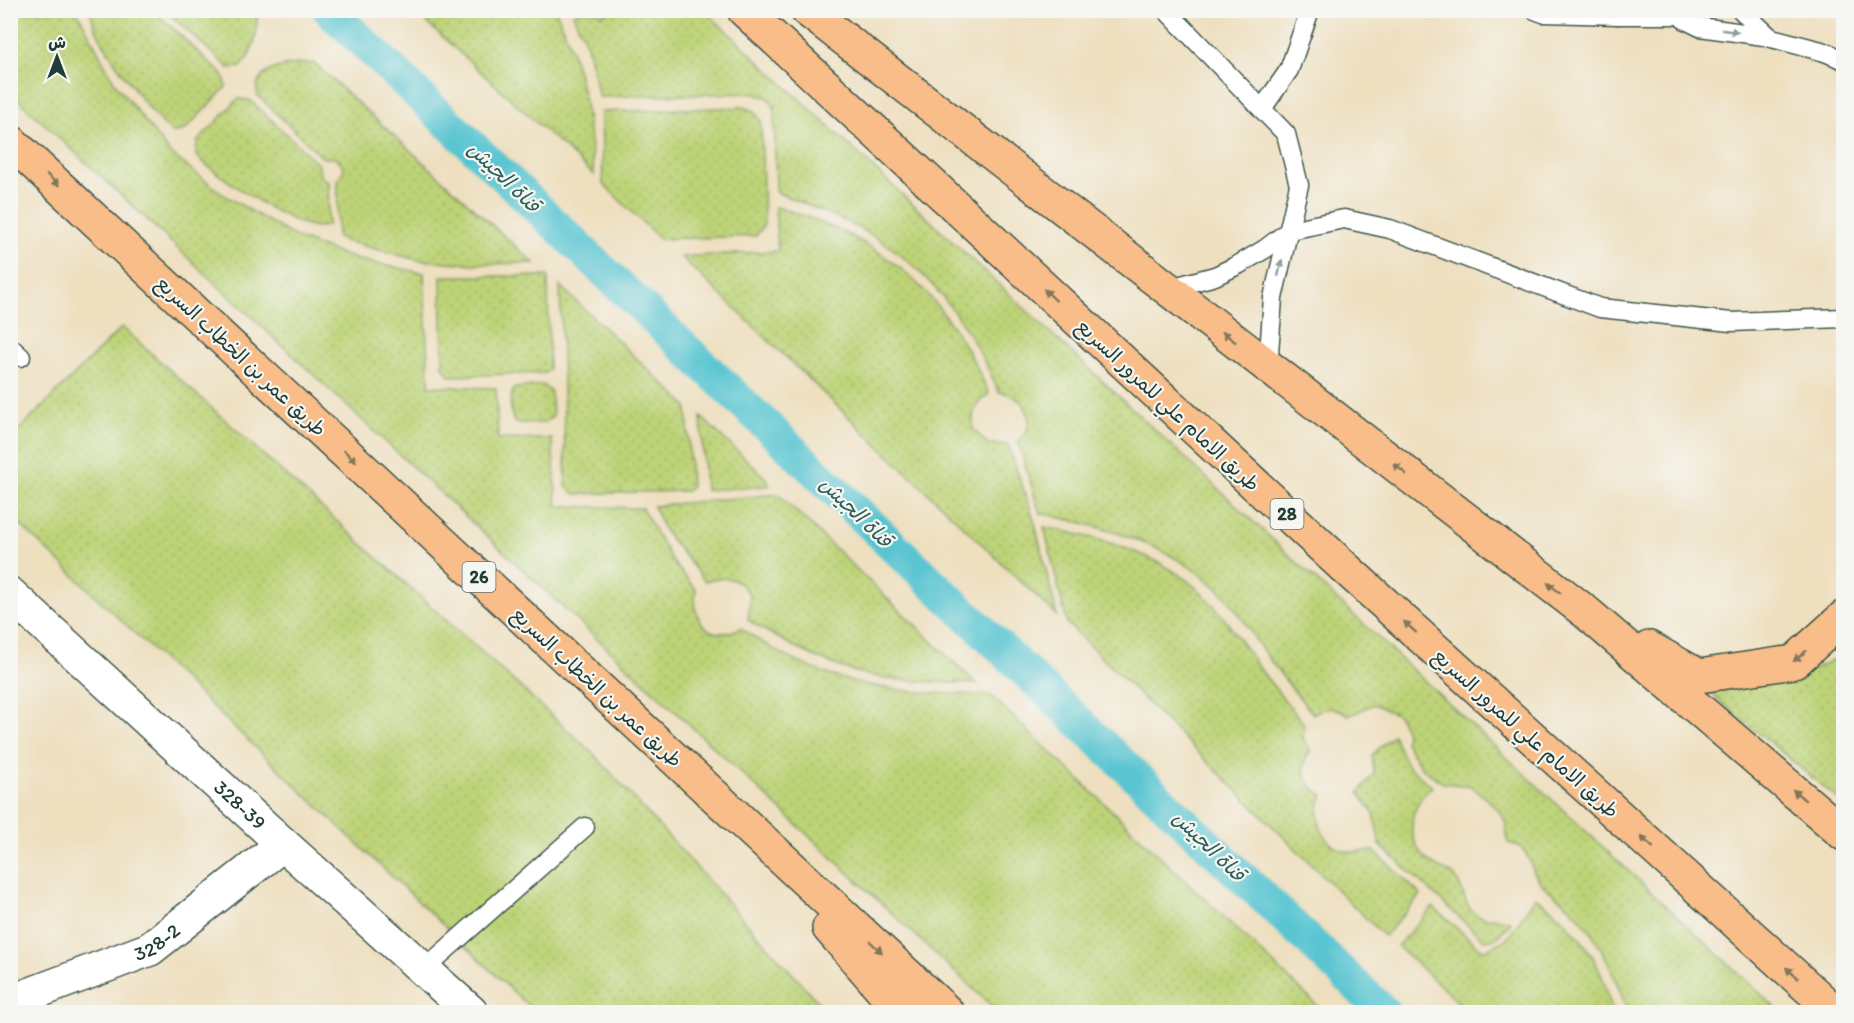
<svg xmlns="http://www.w3.org/2000/svg" width="1854" height="1023" font-family="Itim,'Playpen Sans Arabic',sans-serif">
<style>
.grass{fill:url(#grass-dots);stroke:#6e8856;stroke-width:1.5}
.lines{fill:none;stroke-linecap:round;stroke-linejoin:round}
.canal{stroke:#58c5d1;stroke-width:33}
.service-casing{stroke:#3e5549;stroke-width:21}
.minor-casing{stroke:#3e5549;stroke-width:36}
.motorway-casing{stroke:#3e5549;stroke-width:36}
.service{stroke:#fff;stroke-width:18}
.minor{stroke:#fff;stroke-width:33}
.motorway{stroke:#f8bd89;stroke-width:33}
.oneway{fill:#8f9e9a}
.oneway2{fill:#81775a}
.labels{text-anchor:middle;stroke-width:4.5;stroke-linejoin:round;paint-order:stroke}
.shield{fill:#f6f6f2;stroke:#60746d;stroke-width:1.5}
.shield-label{font-size:18px;font-weight:bold;fill:#1f3d34}
.street-label{font-size:20px;fill:#1f3d34;stroke:#f6f6f2}
.water-label{font-size:21px;font-style:italic;fill:#2d5f5b;stroke:#f6f6f2}
</style>
<defs>
<pattern id="grass-dots" width="8" height="8" patternUnits="userSpaceOnUse" patternTransform="scale(1.5)"><rect width="8" height="8" fill="#bdd377"/><path d="M2 2h.1M6 6h.1" fill="none" stroke="#a2b668" stroke-width="1.8" stroke-linecap="round"/></pattern>
</defs>
<rect width="100%" height="100%" fill="#f6f6f2"/>
<filter id="ink" filterUnits="userSpaceOnUse"><feTurbulence type="fractalNoise" baseFrequency=".0167" numOctaves="2"/><feDisplacementMap in="SourceGraphic" scale="12" xChannelSelector="R" yChannelSelector="G"/><feConvolveMatrix kernelMatrix="1 2 1 2 8 2 1 2 1" color-interpolation-filters="sRGB"/></filter>
<filter id="wash" filterUnits="userSpaceOnUse"><feTurbulence type="fractalNoise" baseFrequency=".008" numOctaves="4" result="noise"/><feDisplacementMap in="SourceGraphic" scale="24" xChannelSelector="R" yChannelSelector="G"/><feGaussianBlur stdDeviation="1.35" result="paint"/><feColorMatrix in="noise" values="0 0 0 0 0 0 0 0 0 0 0 0 0 0 0 0 0 1.4 0 .05"/><feComposite in="paint" operator="in"/></filter>
<g filter="url(#wash)">
<rect width="100%" height="100%" fill="#eedfbf"/>
<!-- grass -->
<g class="grass">
<path d="M10,11h67l37,71 56,71 54,42 73,43 61,22 66,13 5,113 67,2 2,51h54l5,67 85,2 31,54 23,28c-5,32 13,53 45,38 82,60 152,65 249,67l334,317h-326l-987,-919z"/>
<path d="M91,11h63l70,65 2,11 -41,43 -12,3c-21,-16 -82,-97 -82,-122z"/>
<path d="M166,11h91c0,23 -1,37 -16,56l-12,1z"/>
<path d="M414,11h142c26,56 32,103 38,164z"/>
<path d="M582,11h16l3,4 11,-5 93,1 1075,1001h-152c-13,-36 -27,-73 -55,-102 -10,-10 -23,-17 -32,-27 -14,-14 -8,-37 -33,-40l-3,-22 -8,-13 -26,-22 -28,-3 -21,-15 -17,-26 1,-10 -8,-17 -24,-11 -25,12c-12,-9 -23,-10 -36,-2 -18,-22 -37,-44 -53,-68 -13,-19 -24,-40 -41,-56 -48,-46 -115,-63 -179,-77l-22,-71c22,-20 8,-47 -19,-50 -27,-61 -62,-114 -119,-152 -32,-20 -69,-33 -104,-48l-2,-86 -6,-8 -16,-5 -153,4 -12,-52 -14,-31z"/>
<path d="M314,63l220,200 -59,1 -57,-4 -73,-19 -8,-4 1,-58 6,-9 -3,-8 -7,-4h-11l-66,-63c-4,-30 37,-31 57,-32z"/>
<path d="M238,99l12,1 69,65 1,11 9,6 -1,42c-17,18 -118,-52 -132,-69l1,-13z"/>
<polygon points="742,107 755,111 761,122 764,224 756,236 660,239 603,184 601,112"/>
<path d="M775,207c20,4 37,12 56,20 79,33 125,90 158,167 -14,9 -18,19 -16,35l15,15 20,1 26,75 23,96 -376,-359 97,-6z"/>
<polygon points="441,276 548,276 549,370 545,373 449,376 443,366"/>
<polygon points="560,286 687,406 691,487 687,491 575,494 566,487"/>
<polygon points="122,327 593,753 827,1012 535,1012 11,516 10,439"/>
<path d="M543,385l8,7 2,24 -9,7h-29c-5,-10 -7,-26 0,-35z"/>
<polygon points="701,417 768,480 769,486 705,490"/>
<path d="M778,494l199,190c-31,-2 -63,-2 -93,-6 -49,-7 -95,-33 -136,-58l2,-25c-13,-19 -23,-19 -45,-14l-40,-49 -12,-26z"/>
<path d="M1044,527c49,10 105,23 145,55 26,20 43,47 61,73 16,24 36,46 54,69l-1,14 8,13c-13,16 -6,35 12,44 -10,21 -3,50 23,56 10,3 18,-2 28,0l47,44 -37,41 -317,-313z"/>
<polygon points="1843,655 1843,803 1709,692 1797,677"/>
<path d="M1393,735l14,30 25,22c-23,19 -28,50 -5,73 8,8 21,9 28,17 9,11 8,28 20,37 12,8 26,1 36,8l-15,16 -12,2 -104,-95 -6,-31 -15,-21 15,-20 -2,-18z"/>
<path d="M1535,897c25,16 50,43 63,70 7,14 10,31 15,45h-144l-72,-66 36,-39 48,42 4,1 23,-12z"/>
</g>
<g class="lines">
<!-- canal -->
<polyline class="canal" points="329,10 1384,1012"/>
</g>
</g>
<g filter="url(#ink)">
<g class="lines">
<defs>
<g id="service">
<polyline points="1166,10 1286,134 1299,185 1273,298 1268,367"/>
<polyline points="1535,10 1543,13 1618,15"/>
<polyline points="1618,10 1618,15 1680,15"/>
<polyline points="1678,10 1684,19 1700,27 1764,36 1825,52 1844,60"/>
<polyline points="1741,10 1771,38"/>
<polyline points="1262,109 1289,70 1310,10"/>
<polyline points="1167,289 1215,276 1238,265 1265,249 1290,230 1344,219 1390,229 1600,308 1731,322 1844,318"/>
<polyline points="10,347 21,357"/>
<polyline points="423,970 585,827"/>
</g>
<g id="minor">
<path id="s1" d="M10,594l273,250 188,168"/>
<path id="s2" d="M10,1002l140,-53 133,-105"/>
</g>
<g id="motorway">
<polyline points="744,10 1344,567 1835,1012"/>
<polyline points="807,10 1587,613 1844,834"/>
<polyline points="10,141 947,1012"/>
<polyline points="1649,648 1699,676 1794,662 1844,617"/>
<polyline points="829,928 902,1012"/>
</g>
</defs>
<!-- service casing -->
<use href="#service" class="service-casing"/>
<!-- minor casing -->
<use href="#minor" class="minor-casing"/>
<!-- motorway casing -->
<use href="#motorway" class="motorway-casing"/>
<!-- service -->
<use href="#service" class="service"/>
<!-- minor -->
<use href="#minor" class="minor"/>
<!-- motorway -->
<use href="#motorway" class="motorway"/>
</g>
<!-- one-way arrows -->
<defs><path id="oneway-solid" d="M-6-.8H1V-3.2L6.5 0L1 3.2V.8H-6Z" transform="scale(1.5)"/></defs>
<g class="oneway">
<use href="#oneway-solid" transform="translate(1730 31) rotate(8)"/>
<use href="#oneway-solid" transform="translate(1280 268) rotate(-77)"/>
</g>
<g class="oneway2">
<use href="#oneway-solid" transform="translate(53 180) rotate(43)"/>
<use href="#oneway-solid" transform="translate(1050 295) rotate(-137)"/>
<use href="#oneway-solid" transform="translate(1229 337) rotate(-142)"/>
<use href="#oneway-solid" transform="translate(350 456) rotate(43)"/>
<use href="#oneway-solid" transform="translate(1400 469) rotate(-142)"/>
<use href="#oneway-solid" transform="translate(1554 588) rotate(-142)"/>
<use href="#oneway-solid" transform="translate(1410 627) rotate(-138)"/>
<use href="#oneway-solid" transform="translate(1800 656) rotate(141)"/>
<use href="#oneway-solid" transform="translate(1799 795) rotate(-139)"/>
<use href="#oneway-solid" transform="translate(1647 842) rotate(-138)"/>
<use href="#oneway-solid" transform="translate(876 947) rotate(43)"/>
<use href="#oneway-solid" transform="translate(1792 973) rotate(-138)"/>
</g>
</g>
<g class="labels">
<!-- shield labels -->
<g class="shield">
<rect x="1270.5" y="499" width="33" height="30" rx="4.5"/>
<rect x="462.5" y="562" width="33" height="30" rx="4.5"/>
</g>
<g class="shield-label">
<text x="1287" y="520">28</text>
<text x="479" y="583">26</text>
</g>
<!-- street labels -->
<g class="street-label">
<text transform="translate(241 356) rotate(43)" y="7">طريق عمر بن الخطاب السريع</text>
<text transform="translate(1168 405) rotate(43)" y="7">طريق الامام علي للمرور السريع</text>
<text transform="translate(597 687) rotate(43)" y="7">طريق عمر بن الخطاب السريع</text>
<text transform="translate(1526 733) rotate(42)" y="7">طريق الامام علي للمرور السريع</text>
<text dy="7" stroke="none"><textPath href="#s1" startOffset="312">328-39</textPath></text>
<text dy="7" stroke="none"><textPath href="#s2" startOffset="159">328-2</textPath></text>
</g>
<!-- water labels -->
<g class="water-label">
<text transform="translate(504 177) rotate(44)" y="7">قناة الجيش</text>
<text transform="translate(856 512) rotate(44)" y="7">قناة الجيش</text>
<text transform="translate(1209 846) rotate(44)" y="7">قناة الجيش</text>
</g>
</g>
<!-- margin -->
<rect width="1854" height="1023" fill="none" stroke="#f6f6f2" stroke-width="36"/>
<!-- north arrow -->
<g transform="translate(57 57)" stroke="#f6f6f2" stroke-width="4.5" paint-order="stroke">
<path d="M0-4.5L10 22L0 15L-10 22Z" fill="#1f3d34"/>
<text y="-9" font-size="16" font-weight="bold" text-anchor="middle" fill="#1f3d34">ش</text>
</g>
</svg>
